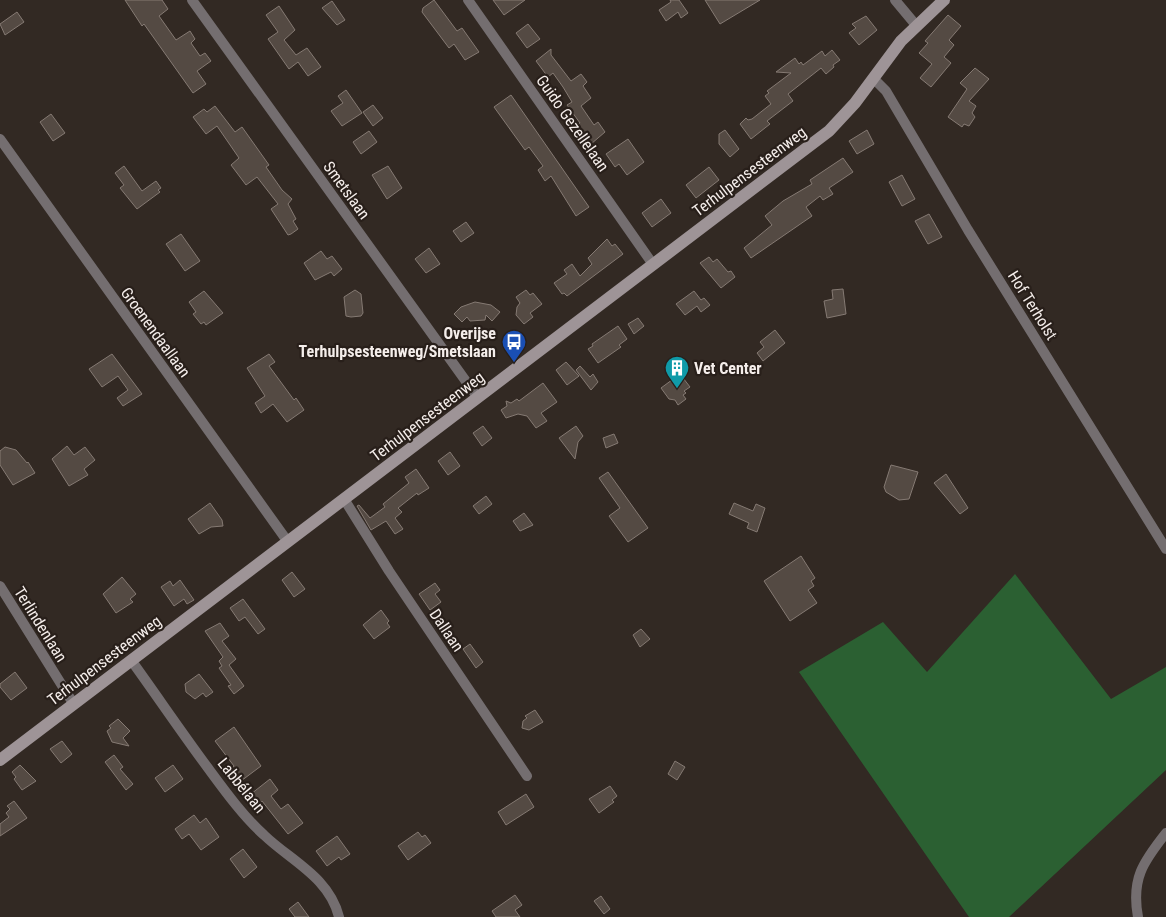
<svg xmlns="http://www.w3.org/2000/svg" width="1166" height="917" font-family="'Roboto Condensed',sans-serif">
<style>
.green{fill:#2b6032}
.building{fill:#544a43;stroke:#857a73}
.lines{fill:none;stroke-linecap:round;stroke-linejoin:round}
.minor{stroke:#746e70;stroke-width:10}
.secondary{stroke:#9e9497;stroke-width:12}
.labels{text-anchor:middle;stroke-width:4.5;stroke-linejoin:round;paint-order:stroke}
.street-label{font-size:16px;fill:#f5eeeb;stroke:#281f1a}
.poi-label{font-size:16px;font-weight:bold;fill:#f5eeeb;stroke:#281f1a;text-anchor:end}
</style>
<rect width="100%" height="100%" fill="#322923"/>
<!-- green -->
<polygon class="green" points="1015,574 1111,699 1166,667 1166,770 1009,917 969,917 799,672 883,622 927,672"/>
<!-- building -->
<g class="building">
<polygon points="125,0 162,0 168,9 159,16 176,40 190,31 195,39 191,43 200,56 205,53 211,61 197,71 206,84 193,93 144,24 142,26"/>
<polygon points="434,0 457,31 462,28 479,52 465,60 454,44 449,48 422,12 423,8"/>
<polygon points="493,0 525,0 504,15"/>
<polygon points="670,0 679,0 688,13 681,18 678,12 666,21 659,10 671,2"/>
<polygon points="705,0 760,0 720,24"/>
<polygon points="332,1 345,20 337,25 322,8"/>
<polygon points="279,6 295,30 284,40 296,55 307,48 321,67 308,76 298,62 289,69 268,39 278,32 266,15"/>
<polygon points="17,12 24,22 5,35 0,24"/>
<polygon points="948,15 961,26 949,40 954,45 944,57 951,63 931,87 920,78 932,64 919,53 928,43 925,41"/>
<polygon points="866,16 877,30 859,45 849,33 856,28 852,24"/>
<polygon points="528,24 540,39 527,48 516,33"/>
<polygon points="551,49 551,55 571,81 581,74 587,82 583,86 591,98 581,106 594,125 598,122 605,132 591,144 577,125 580,123 567,105 572,102 563,87 553,73 548,77 536,61"/>
<polygon points="832,50 840,60 833,65 834,67 826,74 821,68 788,94 793,101 767,121 770,124 751,139 740,124 746,118 748,120 752,119 771,104 765,96 769,93 767,91 791,73 776,72 795,58 799,64 801,62 803,65 822,51 825,56"/>
<polygon points="975,68 989,79 969,101 976,106 972,113 975,117 969,126 964,124 962,127 948,117 967,89 960,83"/>
<polygon points="346,90 362,113 342,126 331,111 343,103 338,96"/>
<polygon points="511,95 589,207 576,216 551,176 545,181 538,170 543,166 529,147 525,150 494,107"/>
<polygon points="373,105 383,118 373,126 363,112"/>
<polygon points="215,106 235,132 242,127 269,165 266,167 282,190 292,199 288,204 296,219 293,221 298,229 291,234 288,235 271,209 278,204 257,177 246,185 231,165 239,158 217,126 206,134 193,117 204,109 207,112"/>
<polygon points="51,114 65,133 53,141 40,122"/>
<polygon points="725,130 739,149 730,157 719,144 719,134"/>
<polygon points="867,130 874,144 857,154 849,141"/>
<polygon points="369,131 377,142 361,154 353,142"/>
<polygon points="628,139 644,162 627,175 619,164 615,167 606,154"/>
<polygon points="843,158 853,172 829,188 833,194 823,200 820,196 806,207 812,216 751,258 744,248 772,225 765,216 783,201 812,184 810,180"/>
<polygon points="124,166 142,191 156,181 161,188 158,190 160,192 137,209 120,188 124,185 115,173"/>
<polygon points="388,166 402,188 387,199 372,175"/>
<polygon points="709,167 719,180 696,198 686,185"/>
<polygon points="902,175 915,199 902,206 889,182"/>
<polygon points="661,199 671,213 652,227 642,213"/>
<polygon points="929,214 942,237 928,244 915,221"/>
<polygon points="466,222 474,233 461,242 453,231"/>
<polygon points="181,234 200,261 185,271 166,244"/>
<polygon points="607,239 612,246 615,244 623,254 567,296 564,293 562,294 554,283 567,274 564,270 572,264 580,276 592,264 588,258"/>
<polygon points="429,248 440,264 426,273 415,259"/>
<polygon points="321,251 327,259 332,256 342,269 334,276 331,272 315,280 304,263"/>
<polygon points="709,257 713,262 717,259 728,272 731,271 735,277 721,288 700,263"/>
<polygon points="843,289 846,314 827,318 824,301 833,299 832,290"/>
<polygon points="355,290 361,294 363,313 361,316 351,317 346,316 344,297"/>
<polygon points="526,290 530,295 533,293 542,304 530,313 533,317 524,324 516,315 517,307 520,303 516,297"/>
<polygon points="204,291 223,313 206,325 204,322 201,324 193,314 196,312 189,302"/>
<polygon points="694,291 701,300 704,298 710,305 701,312 697,306 685,315 676,304"/>
<polygon points="475,302 491,305 500,312 492,321 486,315 485,320 470,321 467,317 462,322 454,314 461,307"/>
<polygon points="638,318 644,326 634,334 628,324"/>
<polygon points="618,326 627,339 619,345 621,347 598,363 588,349 593,346 592,344"/>
<polygon points="775,330 785,343 763,361 757,353 764,347 760,342"/>
<polygon points="112,354 142,394 123,406 117,398 128,390 118,376 102,387 89,369"/>
<polygon points="269,354 275,362 269,366 294,400 296,398 304,410 287,422 273,404 261,413 255,403 265,396 247,368"/>
<polygon points="566,362 579,376 567,385 556,370"/>
<polygon points="580,366 590,377 593,374 598,382 591,390 576,370"/>
<polygon points="680,374 690,387 684,391 686,393 683,395 686,399 678,405 675,400 669,399 661,388"/>
<polygon points="543,383 557,402 541,413 547,421 536,428 527,416 518,414 506,418 501,410 507,406 506,401 511,403 517,399 519,401"/>
<polygon points="483,426 492,438 482,446 473,433"/>
<polygon points="576,426 583,436 578,442 575,459 559,438"/>
<polygon points="614,434 618,443 606,448 603,438"/>
<polygon points="67,446 74,455 85,447 95,460 84,469 88,475 69,486 52,459"/>
<polygon points="5,447 16,450 27,463 28,462 35,473 13,485 0,465 0,451"/>
<polygon points="450,452 460,466 448,475 438,461"/>
<polygon points="891,465 918,472 909,499 899,500 886,492 884,487"/>
<polygon points="416,469 429,488 418,495 417,493 398,508 402,512 395,518 403,529 395,534 386,521 371,530 357,506 359,505 370,518 385,507 383,504 409,483 405,477"/>
<polygon points="608,472 648,528 628,542 609,516 620,508 599,478"/>
<polygon points="946,474 968,508 960,514 934,483"/>
<polygon points="486,496 492,504 479,514 473,506"/>
<polygon points="210,503 222,520 223,526 211,527 199,534 188,519"/>
<polygon points="734,503 753,511 756,504 765,508 757,532 747,528 749,523 729,514"/>
<polygon points="524,513 533,525 520,531 513,521"/>
<polygon points="801,556 815,578 811,581 814,586 808,590 817,603 790,621 764,581"/>
<polygon points="292,572 305,589 294,597 282,580"/>
<polygon points="122,577 136,594 130,599 133,602 116,613 103,594"/>
<polygon points="180,580 194,600 187,604 184,599 174,606 161,587 170,581 173,586"/>
<polygon points="435,583 440,590 435,594 441,602 430,610 419,594"/>
<polygon points="243,599 265,629 258,634 245,617 239,621 230,608"/>
<polygon points="381,610 389,621 387,623 390,627 374,639 363,625"/>
<polygon points="220,623 229,636 222,641 236,659 229,665 244,686 234,694 228,686 231,685 219,668 222,666 219,661 223,657 205,631"/>
<polygon points="641,629 650,639 640,647 633,635"/>
<polygon points="470,644 483,662 476,668 463,649"/>
<polygon points="15,672 27,688 11,700 0,687 0,684"/>
<polygon points="199,674 213,692 206,697 203,693 195,699 186,692 185,684"/>
<polygon points="535,710 543,722 529,730 522,728 523,721 527,718 525,716"/>
<polygon points="118,719 130,731 123,738 129,746 112,742 107,731 111,728 109,726"/>
<polygon points="234,727 261,766 241,781 232,768 234,766 215,741"/>
<polygon points="62,741 72,754 61,763 50,749"/>
<polygon points="114,755 123,767 120,769 133,784 126,790 105,762"/>
<polygon points="675,761 685,767 677,780 668,774"/>
<polygon points="20,765 36,781 22,790 14,779 16,777 12,772"/>
<polygon points="173,765 183,779 165,792 155,778"/>
<polygon points="270,779 278,790 271,796 281,809 288,804 303,823 288,834 262,801 259,804 251,794"/>
<polygon points="610,786 617,796 612,800 614,802 599,813 589,799"/>
<polygon points="526,794 534,807 506,825 498,812"/>
<polygon points="14,801 27,818 0,836 0,824 9,817 6,813 10,809 7,806"/>
<polygon points="194,815 200,823 206,818 219,837 201,850 189,834 182,839 175,829"/>
<polygon points="418,832 422,837 425,835 431,843 408,860 398,846"/>
<polygon points="337,836 350,854 341,860 339,857 327,866 316,851"/>
<polygon points="243,849 257,867 244,878 230,859"/>
<polygon points="515,895 522,905 515,910 520,917 496,917 492,911"/>
<polygon points="601,896 610,909 604,914 594,901"/>
<polygon points="298,902 309,917 295,917 289,909"/>
</g>
<g class="lines">
<!-- minor -->
<g class="minor">
<polyline points="192,0 478,398"/>
<polyline points="468,0 652,263"/>
<polyline points="895,0 915,24"/>
<polyline points="873,78 886,91 968,230 1166,549"/>
<polyline points="0,139 288,542"/>
<polyline points="344,499 389,571 527,776"/>
<polyline points="0,586 73,703"/>
<path d="M131,660c26,36 51,73 77,108 17,23 35,48 56,67 27,26 65,42 75,82"/>
<path d="M1138,917c-7,-38 5,-55 28,-84"/>
</g>
<!-- secondary -->
<polyline class="secondary" points="0,760 829,131 855,103 901,41 944,0"/>
</g>
<!-- icons -->
<defs>
<symbol id="bus-pin" viewBox="-11 -11 22 30"><path d="M0 17L-7.5 6A9.5 9.5 0 1 1 7.5 6Z" fill="#1a4fb4" stroke="#281f1a"/><path d="M-5-6H5V4H4V6H2V4H-2V6H-4V4H-5ZM-3.5-4V0h7V-4ZM-3.5 1.2v1.5H-2V1.2ZM2 1.2v1.5H3.5V1.2Z" fill="#fff"/></symbol>
<symbol id="building-pin" viewBox="-11 -11 22 30"><path d="M0 17L-7.5 6A9.5 9.5 0 1 1 7.5 6Z" fill="#0f9aa8" stroke="#281f1a"/><path d="M-4-6H4V6H1V3H-1V6H-4ZM-2.5-4.3h1.7v1.8h-1.7ZM.8-4.3h1.7v1.8H.8ZM-2.5-1h1.7V.8h-1.7ZM.8-1h1.7V.8H.8Z" fill="#fff"/></symbol>
</defs>
<g fill-rule="evenodd">
<use href="#bus-pin" x="500" y="328" width="28" height="38"/>
<use href="#building-pin" x="663" y="354" width="28" height="38"/>
</g>
<g class="labels">
<!-- street labels -->
<g class="street-label">
<text transform="translate(573 123) rotate(55)" y="6">Guido Gezellelaan</text>
<text transform="translate(749 171) rotate(-37)" y="6">Terhulpensesteenweg</text>
<text transform="translate(347 190) rotate(54)" y="6">Smetslaan</text>
<text transform="translate(1033 305) rotate(58)" y="6">Hof Terholst</text>
<text transform="translate(156 332) rotate(54)" y="6">Groenendaallaan</text>
<text transform="translate(427 416) rotate(-37)" y="6">Terhulpensesteenweg</text>
<text transform="translate(41 624) rotate(58)" y="6">Terlindenlaan</text>
<text transform="translate(447 630) rotate(56)" y="6">Dallaan</text>
<text transform="translate(104 660) rotate(-37)" y="6">Terhulpensesteenweg</text>
<text transform="translate(242 785) rotate(51)" y="6">Labbélaan</text>
</g>
<!-- poi labels -->
<g class="poi-label">
<text x="496" y="339">Overijse<tspan x="496" dy="18">Terhulpsesteenweg/Smetslaan</tspan></text>
<text x="694" y="374" text-anchor="start">Vet Center</text>
</g>
</g>
</svg>
